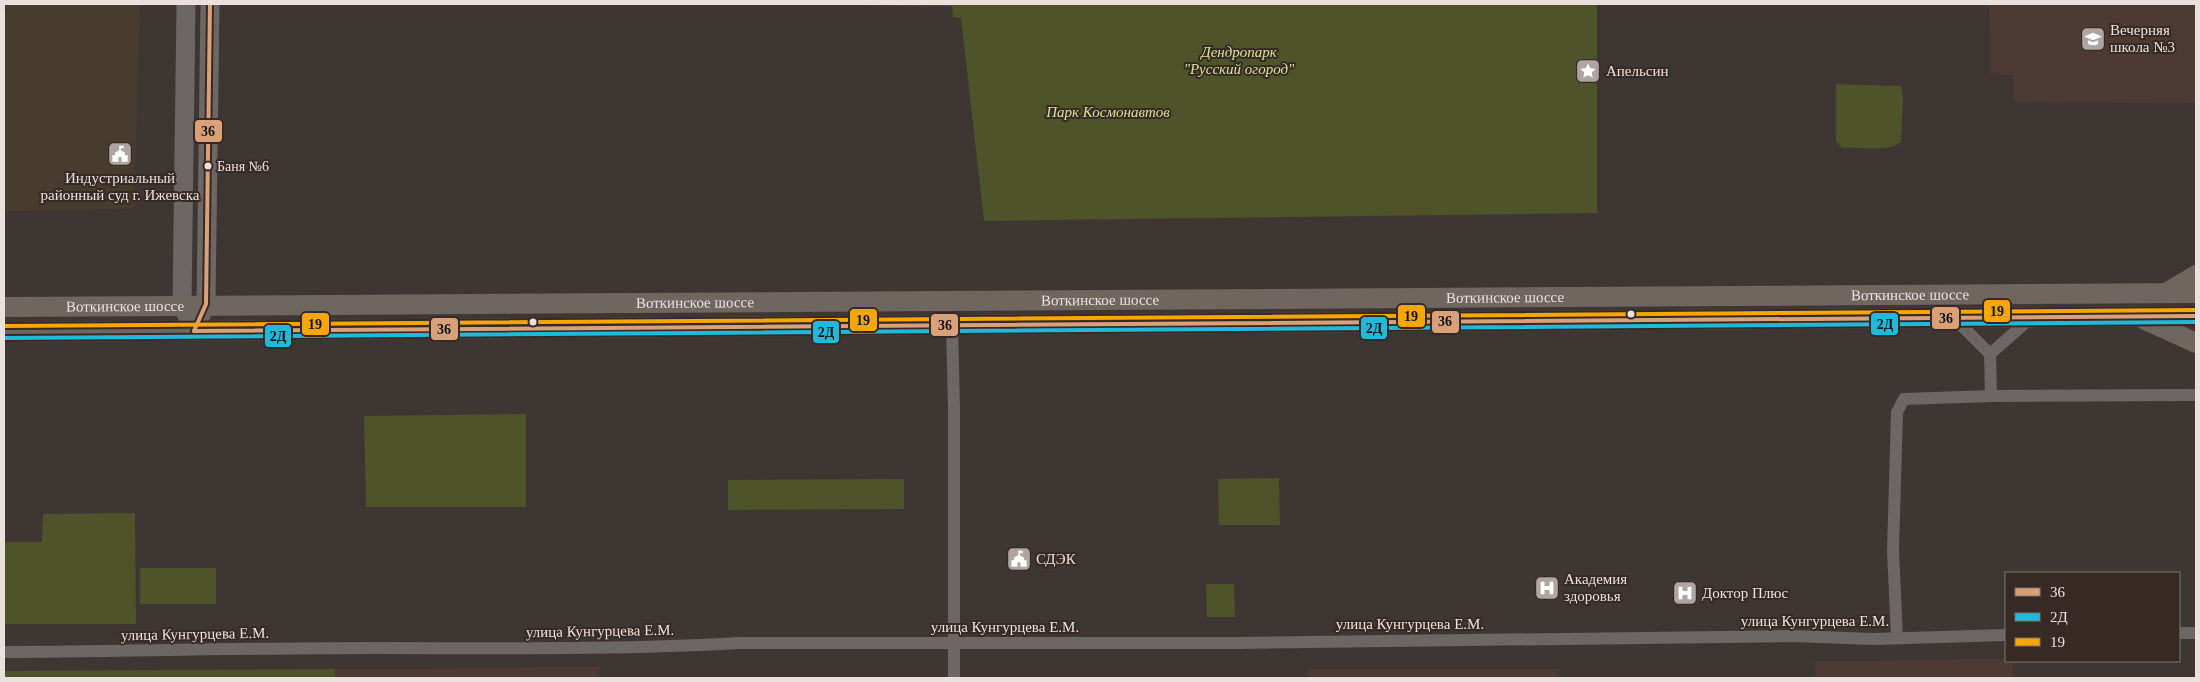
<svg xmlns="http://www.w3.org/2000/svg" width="2200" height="682" font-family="'Times New Roman',serif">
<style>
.commercial{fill:#483c2f}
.built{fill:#4d3a34}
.green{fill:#4e532a}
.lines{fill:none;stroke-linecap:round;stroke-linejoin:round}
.minor{stroke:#6c6664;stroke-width:12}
.secondary{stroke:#6c6664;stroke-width:19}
.primary{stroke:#6f6660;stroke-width:20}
.bus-1-casing{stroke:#372a25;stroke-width:8}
.bus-2-casing{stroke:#372a25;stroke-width:8}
.bus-3-casing{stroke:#372a25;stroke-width:8}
.bus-1{stroke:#d9a179;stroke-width:4}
.bus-2{stroke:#20b9da;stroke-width:4}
.bus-3{stroke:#f7a600;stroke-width:4}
.bus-dot{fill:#eae1de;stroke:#372a25;stroke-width:2}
.labels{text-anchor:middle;stroke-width:4;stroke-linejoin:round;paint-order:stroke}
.bus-label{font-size:14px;fill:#eae1de;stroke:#372a25;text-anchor:start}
.poi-label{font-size:15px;fill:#eae1de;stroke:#372a25;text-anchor:start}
.park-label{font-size:15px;font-style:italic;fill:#d6e195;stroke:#372a25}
.street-label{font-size:15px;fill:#eae1de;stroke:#372a25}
.line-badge{stroke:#372a25;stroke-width:2}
.pale-badge-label{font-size:14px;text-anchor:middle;font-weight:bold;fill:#111}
</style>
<rect width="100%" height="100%" fill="#3e3633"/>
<!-- commercial -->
<polygon class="commercial" points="8,4 140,4 134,209 4,211 4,19"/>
<!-- built -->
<g class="built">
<polygon points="678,4 846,4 846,5"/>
<polygon points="1989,4 2195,4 2196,103 2014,102 2013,75 1991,74"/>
<polygon points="2006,659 2006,661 2013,661 2013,678 1815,678 1815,661"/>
<polygon points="599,667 599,678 335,678 335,669"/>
<rect x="1309" y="669" width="250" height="9"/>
</g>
<!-- green -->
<g class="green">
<polygon points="846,4 1597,4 1597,213 984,221 961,18 953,17 952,6 846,5"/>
<path d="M1836,84l65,2 2,12 -2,44c-10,10 -44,5 -59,6l-6,-7z"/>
<polygon points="526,414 526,507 366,507 364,416"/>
<polygon points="1279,478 1280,525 1219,525 1218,479"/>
<polygon points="904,479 904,509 728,510 728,480"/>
<polygon points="135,513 136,624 4,624 4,542 42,542 43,514"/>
<rect x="140" y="568" width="76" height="36"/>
<polygon points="1206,584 1234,584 1235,617 1207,617"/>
<polygon points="335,669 335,678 4,678 4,671"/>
</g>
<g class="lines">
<!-- minor -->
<g class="minor">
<polyline points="1954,318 1990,354"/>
<polyline points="952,325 954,408 954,678"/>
<polyline points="1991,396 1990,354 2031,318"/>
<polyline points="2179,633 2196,633"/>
<polyline points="1897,638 1893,551 1897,412 1904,399 1991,396 2196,395"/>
<path d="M4,652c125,-1 250,-4 375,-4 120,0 240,2 359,-5h502l552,-7 82,3 132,-4"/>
</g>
<!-- secondary -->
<g class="secondary">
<polyline points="186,4 182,305 189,320"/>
<polyline points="194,331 206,304 210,4"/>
</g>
<!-- primary -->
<g class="primary">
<polyline points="2166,293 2196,275"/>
<path id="s1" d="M4,307l2192,-14"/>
<polyline points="2145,320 2196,343"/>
<polyline points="4,332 2196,316"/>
</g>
<defs>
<g id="bus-1">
<polyline points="194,331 2196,316"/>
<polyline points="194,331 206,304 210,4"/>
</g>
<polyline id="bus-2" points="4,338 2196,322"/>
<polyline id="bus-3" points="4,326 2196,310"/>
</defs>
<!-- bus-1 casing -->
<use href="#bus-1" class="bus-1-casing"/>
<!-- bus-2 casing -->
<use href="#bus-2" class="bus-2-casing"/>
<!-- bus-3 casing -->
<use href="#bus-3" class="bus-3-casing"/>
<!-- bus-1 -->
<use href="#bus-1" class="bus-1"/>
<!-- bus-2 -->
<use href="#bus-2" class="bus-2"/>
<!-- bus-3 -->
<use href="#bus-3" class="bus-3"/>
</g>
<!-- icons -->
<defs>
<symbol id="school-square" viewBox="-11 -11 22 22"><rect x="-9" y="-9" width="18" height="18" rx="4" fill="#aea5a2" stroke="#372a25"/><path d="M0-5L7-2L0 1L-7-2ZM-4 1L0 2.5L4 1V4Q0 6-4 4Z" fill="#fff"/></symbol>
<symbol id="sight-square" viewBox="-11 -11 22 22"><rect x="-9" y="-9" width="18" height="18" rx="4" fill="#aea5a2" stroke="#372a25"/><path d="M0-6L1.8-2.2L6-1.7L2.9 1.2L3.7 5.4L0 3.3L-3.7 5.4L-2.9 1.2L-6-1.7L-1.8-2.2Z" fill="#fff"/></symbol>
<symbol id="civic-square" viewBox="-11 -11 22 22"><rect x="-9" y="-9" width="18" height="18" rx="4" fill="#aea5a2" stroke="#372a25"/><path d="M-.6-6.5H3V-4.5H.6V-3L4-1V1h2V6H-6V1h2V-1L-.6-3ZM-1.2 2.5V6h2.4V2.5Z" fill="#fff"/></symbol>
<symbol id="hospital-square" viewBox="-11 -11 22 22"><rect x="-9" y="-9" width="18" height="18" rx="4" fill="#aea5a2" stroke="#372a25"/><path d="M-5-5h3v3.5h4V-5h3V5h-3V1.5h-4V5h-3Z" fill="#fff"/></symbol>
</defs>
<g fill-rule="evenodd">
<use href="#school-square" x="2079" y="25" width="28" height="28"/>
<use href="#sight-square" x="1574" y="57" width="28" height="28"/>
<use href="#civic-square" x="106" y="140" width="28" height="28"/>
<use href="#civic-square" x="1005" y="545" width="28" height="28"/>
<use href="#hospital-square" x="1533" y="574" width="28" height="28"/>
<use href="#hospital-square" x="1671" y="579" width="28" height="28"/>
</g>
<!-- markers -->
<g class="bus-dot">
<circle cx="208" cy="166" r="4.5"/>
<circle cx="1631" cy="314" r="4.5"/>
<circle cx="533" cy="322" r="4.5"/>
</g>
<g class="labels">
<!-- bus labels -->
<g class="bus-label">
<text x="217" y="171">Баня №6</text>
</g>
<!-- poi labels -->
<g class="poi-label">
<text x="2110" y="35">Вечерняя<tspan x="2110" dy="17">школа №3</tspan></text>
<text x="1606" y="76">Апельсин</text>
<text x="120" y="183" text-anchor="middle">Индустриальный<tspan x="120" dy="17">районный суд г. Ижевска</tspan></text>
<text x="1036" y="564">СДЭК</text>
<text x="1564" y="584">Академия<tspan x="1564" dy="17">здоровья</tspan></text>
<text x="1702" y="598">Доктор Плюс</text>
</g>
<!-- park labels -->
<g class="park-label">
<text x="1239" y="57">Дендропарк<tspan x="1239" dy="17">"Русский огород"</tspan></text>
<text x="1108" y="117">Парк Космонавтов</text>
</g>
<!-- street labels -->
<g class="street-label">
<text dy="5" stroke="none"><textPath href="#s1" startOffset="1906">Воткинское шоссе</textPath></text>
<text dy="5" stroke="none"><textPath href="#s1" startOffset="1501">Воткинское шоссе</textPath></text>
<text dy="5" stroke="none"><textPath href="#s1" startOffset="1096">Воткинское шоссе</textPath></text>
<text dy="5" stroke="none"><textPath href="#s1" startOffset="691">Воткинское шоссе</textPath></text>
<text dy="5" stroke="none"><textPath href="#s1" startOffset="121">Воткинское шоссе</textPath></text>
<text x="1815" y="626">улица Кунгурцева Е.М.</text>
<text x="1410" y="629">улица Кунгурцева Е.М.</text>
<text x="1005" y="632">улица Кунгурцева Е.М.</text>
<text transform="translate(600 631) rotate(-1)" y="5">улица Кунгурцева Е.М.</text>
<text transform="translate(195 634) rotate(-1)" y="5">улица Кунгурцева Е.М.</text>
</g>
</g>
<g class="line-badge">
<rect x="194" y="119" width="29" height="24" rx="5" fill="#d9a179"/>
<rect x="1983" y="299" width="28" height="24" rx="5" fill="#f7a600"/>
<rect x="1397" y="304" width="29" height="24" rx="5" fill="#f7a600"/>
<rect x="1931" y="306" width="29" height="24" rx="5" fill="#d9a179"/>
<rect x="849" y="308" width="29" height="24" rx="5" fill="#f7a600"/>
<rect x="1431" y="310" width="29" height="24" rx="5" fill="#d9a179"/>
<rect x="301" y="312" width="29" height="24" rx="5" fill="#f7a600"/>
<rect x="1870" y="312" width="29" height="24" rx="5" fill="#20b9da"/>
<rect x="930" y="313" width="29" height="24" rx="5" fill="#d9a179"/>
<rect x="1360" y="316" width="28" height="24" rx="5" fill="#20b9da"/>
<rect x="430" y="317" width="29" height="24" rx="5" fill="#d9a179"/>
<rect x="812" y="320" width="28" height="24" rx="5" fill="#20b9da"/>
<rect x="264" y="324" width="28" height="24" rx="5" fill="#20b9da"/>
</g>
<g class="pale-badge-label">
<text x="208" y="136">36</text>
<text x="1997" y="316">19</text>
<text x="1411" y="321">19</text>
<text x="1946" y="323">36</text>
<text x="863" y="325">19</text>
<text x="1445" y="326">36</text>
<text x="315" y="329">19</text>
<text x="1885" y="329">2Д</text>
<text x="945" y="330">36</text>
<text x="1374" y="333">2Д</text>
<text x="444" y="334">36</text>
<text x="826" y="337">2Д</text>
<text x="278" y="341">2Д</text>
</g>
<!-- border -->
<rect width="2200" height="682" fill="none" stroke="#eae1de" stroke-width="10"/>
<!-- legend -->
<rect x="2005" y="572" width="175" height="90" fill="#372a25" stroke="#7f736f"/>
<rect x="2015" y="588" width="25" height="8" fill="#d9a179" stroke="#7f736f"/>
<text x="2050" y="597" font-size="15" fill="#eae1de">36</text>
<rect x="2015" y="613" width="25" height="8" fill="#20b9da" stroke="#7f736f"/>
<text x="2050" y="622" font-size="15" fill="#eae1de">2Д</text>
<rect x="2015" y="638" width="25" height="8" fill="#f7a600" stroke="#7f736f"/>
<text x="2050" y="647" font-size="15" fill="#eae1de">19</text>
</svg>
